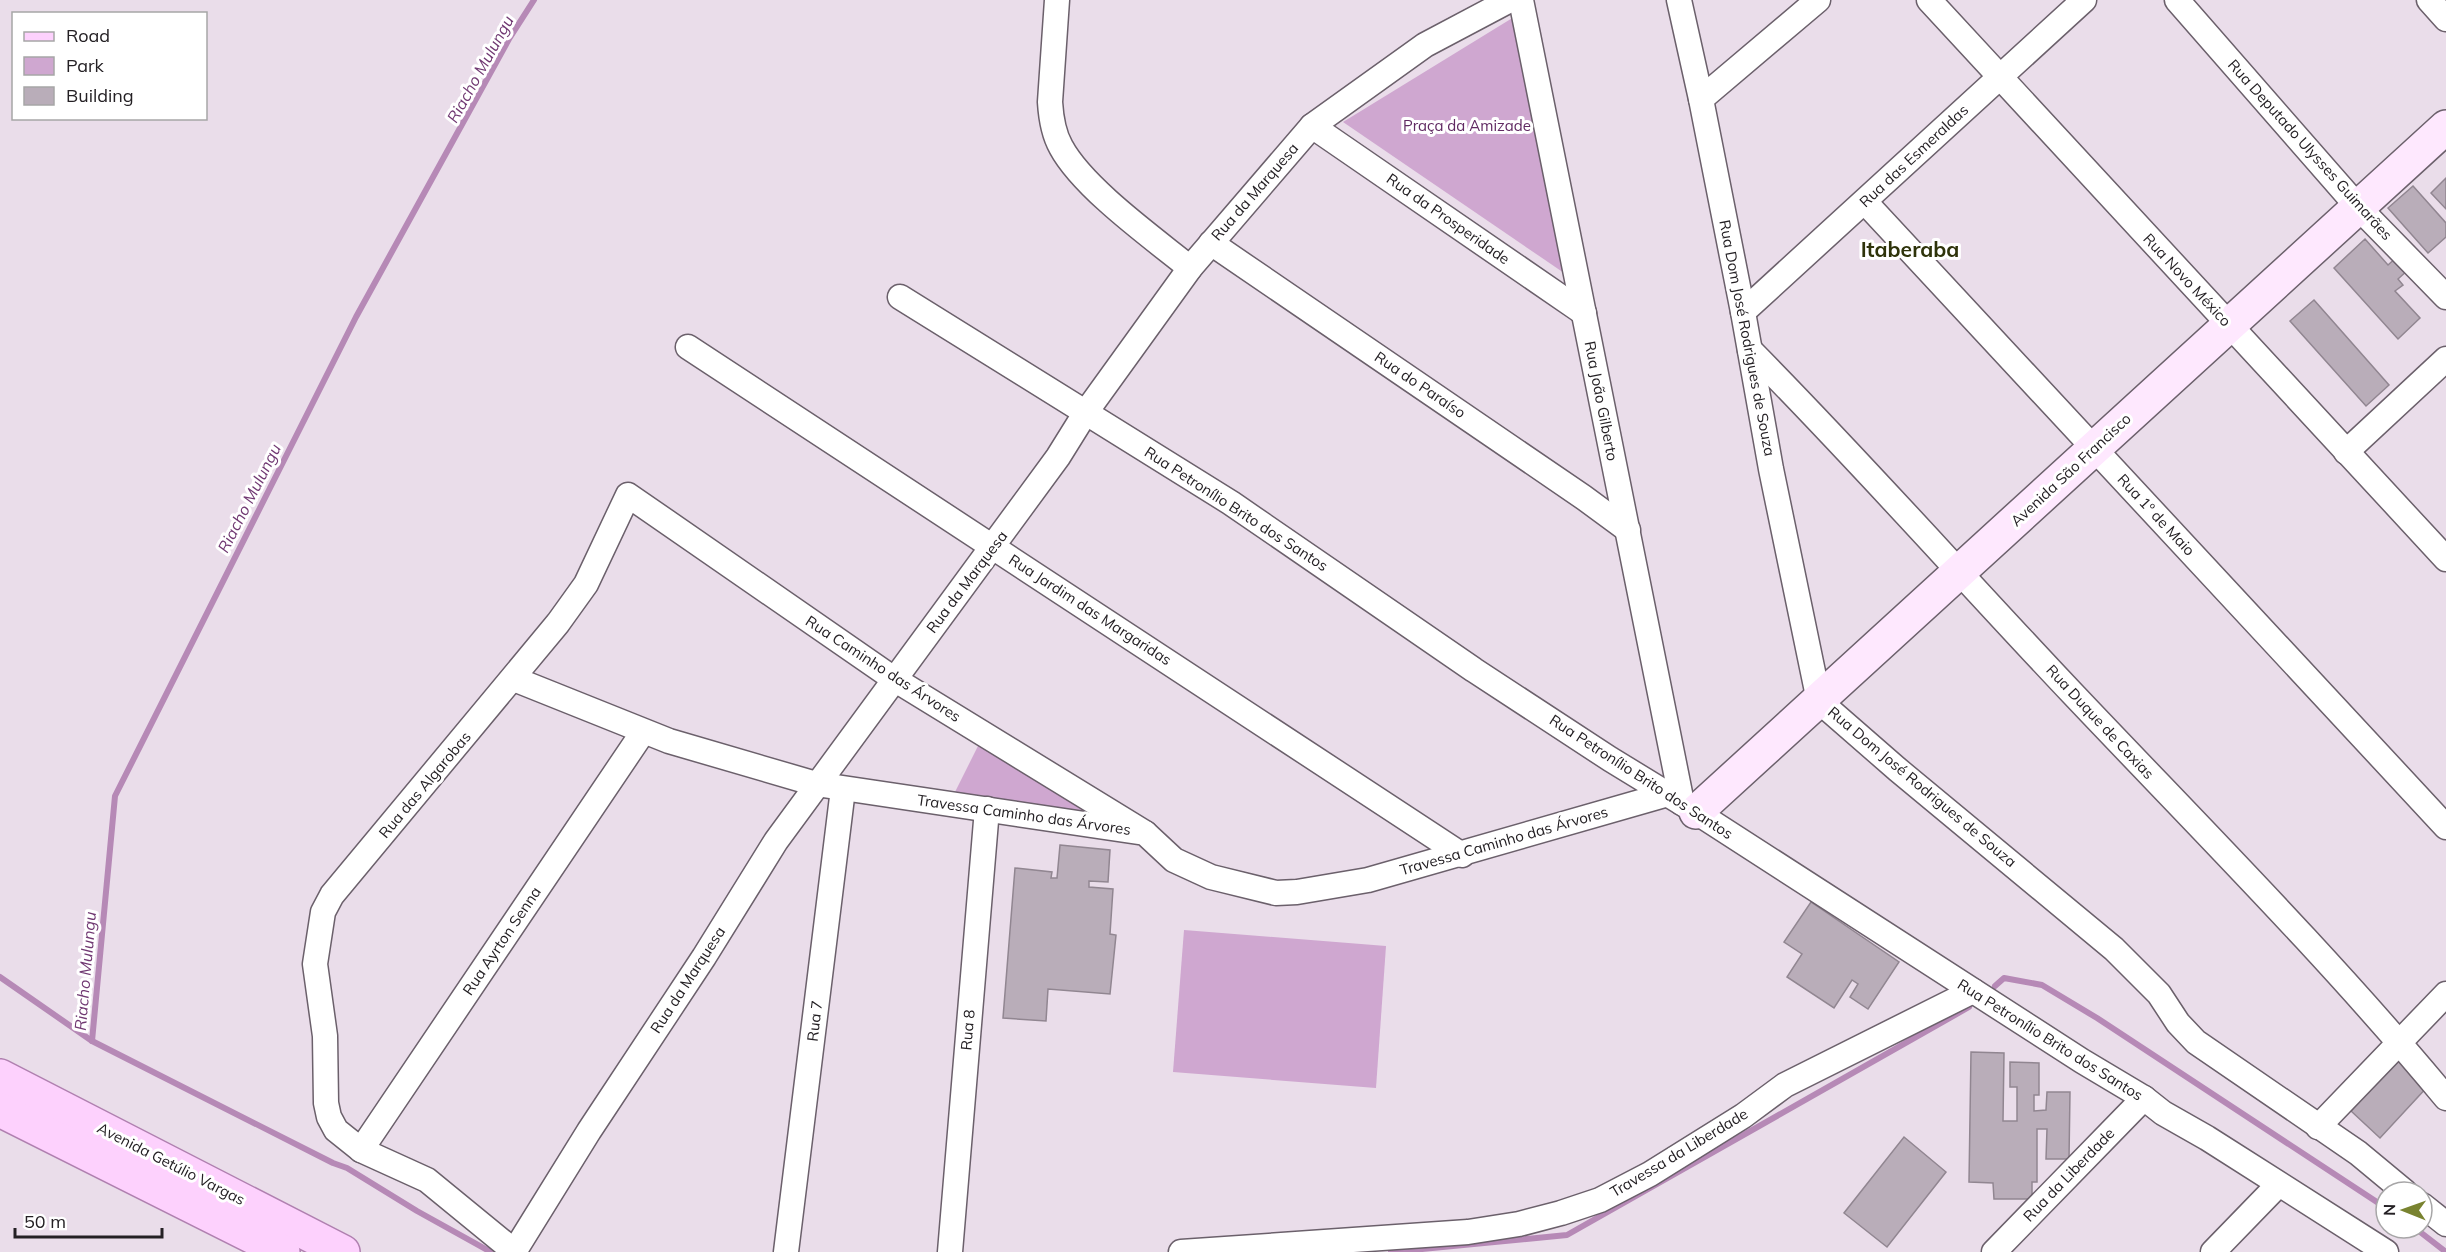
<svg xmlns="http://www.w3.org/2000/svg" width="2446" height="1252" font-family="Mulish,sans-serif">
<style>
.green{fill:#cfa7d0}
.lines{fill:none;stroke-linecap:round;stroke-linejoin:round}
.stream{stroke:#b689b6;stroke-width:6}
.building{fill:#b9adb9;stroke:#918691;stroke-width:1.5}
.street-casing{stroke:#6b606b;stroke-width:27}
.secondary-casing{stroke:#6b606b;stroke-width:36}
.primary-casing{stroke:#b080b0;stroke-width:36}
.street{stroke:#fff;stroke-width:24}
.secondary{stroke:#fee8fe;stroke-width:33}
.primary{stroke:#fdd1fd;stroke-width:33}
.labels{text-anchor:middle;stroke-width:6;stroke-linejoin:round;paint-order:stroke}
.park-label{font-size:15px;fill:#602962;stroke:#fff}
.street-label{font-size:15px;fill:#242024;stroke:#fff}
.water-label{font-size:16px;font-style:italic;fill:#703872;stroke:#fff}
.district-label{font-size:21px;font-weight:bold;fill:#2e330a;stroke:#fff}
</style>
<rect width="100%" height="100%" fill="#eaddea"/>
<!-- green -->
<g class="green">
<polygon points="1514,17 1567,275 1343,122"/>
<polygon points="980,742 1111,821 955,792"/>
<polygon points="1184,930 1386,946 1376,1088 1173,1072"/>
</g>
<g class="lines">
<!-- stream -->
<g class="stream">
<polyline points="0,977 92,1041 333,1163 347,1168 417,1211 491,1252"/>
<polyline points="1995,986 2004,978 2042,985 2097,1018 2386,1208"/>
<polyline points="92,1041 115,796 356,317 509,39 534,0"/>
<polyline points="2415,1228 2446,1252"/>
<polyline points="1391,1252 1567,1235 1969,1007"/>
</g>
</g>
<!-- building -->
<g class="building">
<polygon points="2446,178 2446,209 2431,193"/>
<polygon points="2413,186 2446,223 2446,237 2428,253 2388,208"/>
<polygon points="2365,239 2388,265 2398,256 2409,269 2398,279 2403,285 2395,291 2420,318 2398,339 2334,268"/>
<polygon points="2314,300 2389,385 2366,406 2290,321"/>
<polygon points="1060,845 1110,850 1108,882 1089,881 1089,887 1113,889 1110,934 1116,935 1110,994 1048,989 1046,1021 1003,1018 1015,868 1052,872 1051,878 1057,878"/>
<polygon points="1811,902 1899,962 1868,1009 1850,997 1858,984 1852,980 1834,1008 1787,977 1802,954 1784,942"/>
<polygon points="1971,1052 2004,1053 2003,1121 2017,1121 2017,1087 2010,1087 2010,1062 2039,1063 2039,1095 2034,1095 2034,1111 2046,1110 2047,1092 2070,1092 2069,1159 2046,1159 2047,1129 2037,1129 2037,1182 2032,1182 2032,1199 1994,1199 1993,1183 1969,1182"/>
<polygon points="2399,1058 2429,1085 2380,1138 2351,1111"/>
<polygon points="1904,1137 1946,1172 1887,1247 1844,1213"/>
</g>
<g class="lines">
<defs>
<g id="street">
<path d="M1057,0l-7,102c1,16 3,31 11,45 22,41 92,91 129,121"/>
<polyline points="1521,0 1682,803"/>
<polyline points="1679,0 1701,99 1743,312 1771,469 1819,701 1897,769 2114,949 2159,994 2178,1023 2196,1042 2358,1153 2405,1192"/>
<polyline points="1929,0 2446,559"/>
<polyline points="2177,0 2358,207 2446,297"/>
<polyline points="2429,0 2446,19"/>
<polyline points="1701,99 1818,0"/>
<polyline points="1312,126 1584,313"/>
<polyline points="1865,202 2446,827"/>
<polyline points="1211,243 1583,497 1628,530"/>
<polyline points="900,297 1231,503 1474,670 1610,759 1682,803 2082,1061 2144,1098 2163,1113 2207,1138 2386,1252"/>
<polyline points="1743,312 2084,0"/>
<polyline points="688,347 1462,855"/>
<path d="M1750,350c111,112 215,230 323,344 126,133 256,263 373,404"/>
<polyline points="2346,452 2446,359"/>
<polyline points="514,679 669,741 816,784 1145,833 1174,860 1211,877 1276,893 1297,892 1368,880 1668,794"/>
<polyline points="2318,1127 2446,994"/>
<polyline points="361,1150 643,732"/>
<polyline points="2422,1205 2446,1224"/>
<polyline points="514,1252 589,1131 704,957 776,841 1058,457 1086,412 1190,268 1312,126 1425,45 1510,0"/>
<polyline points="515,1252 427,1180 361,1150 336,1130 329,1117 326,1103 325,1036 315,964 323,912 332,895 558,623 586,584 628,495 894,679 1145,833"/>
<polyline points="786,1252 843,789"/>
<polyline points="950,1252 987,809"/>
<polyline points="1181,1252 1468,1232 1519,1224 1561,1213 1600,1200 1650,1174 1743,1116 1785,1085 1973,991"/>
<polyline points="1994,1252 2144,1098"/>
<polyline points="2213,1252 2278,1185"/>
</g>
<polyline id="secondary" points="1696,812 2446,127"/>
<g id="primary">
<polyline points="0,1076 343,1252"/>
<polyline points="0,1110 283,1252"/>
</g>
</defs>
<!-- street casing -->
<use href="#street" class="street-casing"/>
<!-- secondary casing -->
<use href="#secondary" class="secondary-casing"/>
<!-- primary casing -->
<use href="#primary" class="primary-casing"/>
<!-- street -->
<use href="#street" class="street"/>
<!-- secondary -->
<use href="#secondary" class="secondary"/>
<!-- primary -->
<use href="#primary" class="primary"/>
</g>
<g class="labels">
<!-- park labels -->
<g class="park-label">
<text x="1467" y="131">Praça da Amizade</text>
</g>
<!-- street labels -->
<g class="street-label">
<text transform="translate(2310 150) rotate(48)" y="5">Rua Deputado Ulysses Guimarães</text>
<text transform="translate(1914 156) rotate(-43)" y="5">Rua das Esmeraldas</text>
<text transform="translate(1255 192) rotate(-49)" y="5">Rua da Marquesa</text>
<text transform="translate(1448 219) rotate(35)" y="5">Rua da Prosperidade</text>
<text transform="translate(2187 280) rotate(47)" y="5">Rua Novo México</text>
<text transform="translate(1747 338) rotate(79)" y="5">Rua Dom José Rodrigues de Souza</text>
<text transform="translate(1420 385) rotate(34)" y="5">Rua do Paraíso</text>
<text transform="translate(1601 401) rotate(79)" y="5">Rua João Gilberto</text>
<text transform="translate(2071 470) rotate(-43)" y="5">Avenida São Francisco</text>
<text transform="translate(1236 509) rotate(33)" y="5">Rua Petronílio Brito dos Santos</text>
<text transform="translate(2156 515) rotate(47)" y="5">Rua 1º de Maio</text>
<text transform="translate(967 582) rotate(-53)" y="5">Rua da Marquesa</text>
<text transform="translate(1090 610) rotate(33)" y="5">Rua Jardim das Margaridas</text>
<text transform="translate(883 669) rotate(33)" y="5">Rua Caminho das Árvores</text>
<text transform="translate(2100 722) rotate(47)" y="5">Rua Duque de Caxias</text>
<text transform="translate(1641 777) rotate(33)" y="5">Rua Petronílio Brito dos Santos</text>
<text transform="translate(425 785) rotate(-50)" y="5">Rua das Algarobas</text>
<text transform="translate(1922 787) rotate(40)" y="5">Rua Dom José Rodrigues de Souza</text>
<text transform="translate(1024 815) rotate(8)" y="5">Travessa Caminho das Árvores</text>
<text transform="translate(1504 841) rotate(-16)" y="5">Travessa Caminho das Árvores</text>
<text transform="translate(502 941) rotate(-56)" y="5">Rua Ayrton Senna</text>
<text transform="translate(688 980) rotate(-57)" y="5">Rua da Marquesa</text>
<text transform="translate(815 1021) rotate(-83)" y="5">Rua 7</text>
<text transform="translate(968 1030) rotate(-85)" y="5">Rua 8</text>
<text transform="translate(2050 1040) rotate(32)" y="5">Rua Petronílio Brito dos Santos</text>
<text transform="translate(1679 1153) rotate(-31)" y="5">Travessa da Liberdade</text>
<text transform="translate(171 1164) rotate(27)" y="5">Avenida Getúlio Vargas</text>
<text transform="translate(2069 1175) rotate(-46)" y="5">Rua da Liberdade</text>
</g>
<!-- water labels -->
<g class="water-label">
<text transform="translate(480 69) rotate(-61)" y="6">Riacho Mulungu</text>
<text transform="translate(249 498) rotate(-63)" y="6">Riacho Mulungu</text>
<text transform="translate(85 971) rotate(-85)" y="6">Riacho Mulungu</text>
</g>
<!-- district labels -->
<g class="district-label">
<text x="1910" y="257">Itaberaba</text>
</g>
</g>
<!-- legend -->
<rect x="12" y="12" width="195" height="108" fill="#ffffff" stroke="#a7a6a7" stroke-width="1.5"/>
<rect x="24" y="32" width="30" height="9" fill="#fdd1fd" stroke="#a7a6a7" stroke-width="1.5"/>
<text x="66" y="42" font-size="18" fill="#242024">Road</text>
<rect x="24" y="57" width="30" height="18" fill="#cfa7d0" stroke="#a7a6a7" stroke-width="1.5"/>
<text x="66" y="72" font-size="18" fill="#242024">Park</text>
<rect x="24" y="87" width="30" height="18" fill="#b9adb9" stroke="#a7a6a7" stroke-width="1.5"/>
<text x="66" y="102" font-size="18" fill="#242024">Building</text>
<!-- north arrow -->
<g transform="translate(2404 1210) rotate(271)"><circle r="28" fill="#ffffff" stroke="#a7a6a7" stroke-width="1.5"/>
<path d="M0-4.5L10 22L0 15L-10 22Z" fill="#798330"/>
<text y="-9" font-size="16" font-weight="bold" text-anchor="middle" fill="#242024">N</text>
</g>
<!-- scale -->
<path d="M15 1228v9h147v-9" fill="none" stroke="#242024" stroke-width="3"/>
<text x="24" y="1228" font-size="18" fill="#242024" stroke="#ffffff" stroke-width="4.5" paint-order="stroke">50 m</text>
</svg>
